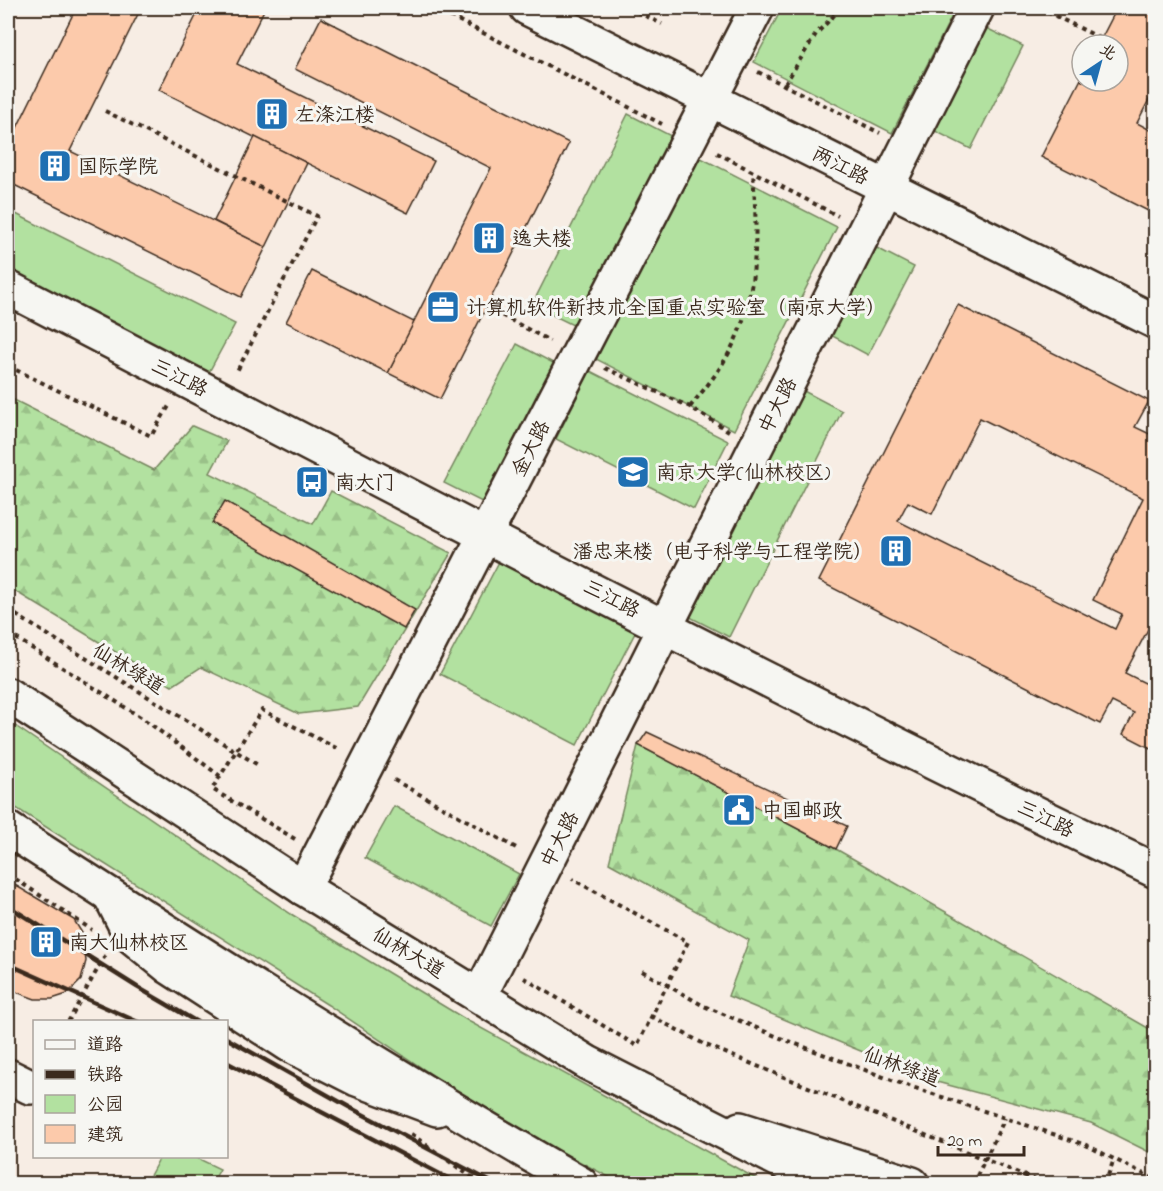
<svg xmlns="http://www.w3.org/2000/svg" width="1163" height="1191" font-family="'Indie Flower','LXGW WenKai TC',sans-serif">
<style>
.green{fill:#b2e1a0;stroke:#76865f;stroke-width:1.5}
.forest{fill:url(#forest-firs);stroke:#76865f;stroke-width:1.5}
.building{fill:#fccaab;stroke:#3b2a1e;stroke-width:1.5;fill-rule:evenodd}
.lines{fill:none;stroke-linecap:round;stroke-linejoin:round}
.minor-casing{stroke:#3b2a1e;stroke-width:38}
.major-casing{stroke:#3b2a1e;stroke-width:38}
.path{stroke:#3b2a1e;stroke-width:4;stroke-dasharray:4.5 4.5;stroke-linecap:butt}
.minor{stroke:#f6f6f2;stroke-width:33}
.major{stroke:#f6f6f2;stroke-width:33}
.rail{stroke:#3b2a1e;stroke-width:4.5}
.labels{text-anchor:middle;stroke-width:6;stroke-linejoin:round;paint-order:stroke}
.poi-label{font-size:20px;fill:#3b2a1e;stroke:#f6f6f2;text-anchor:start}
.street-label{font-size:20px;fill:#3b2a1e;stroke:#f6f6f2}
</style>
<defs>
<pattern id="forest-firs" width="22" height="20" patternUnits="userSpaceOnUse" patternTransform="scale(1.5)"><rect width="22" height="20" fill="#b2e1a0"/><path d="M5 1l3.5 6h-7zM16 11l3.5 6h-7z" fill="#9ac189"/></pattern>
</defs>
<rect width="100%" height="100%" fill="#f7ede4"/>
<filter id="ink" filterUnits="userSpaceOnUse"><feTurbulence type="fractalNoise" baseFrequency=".0167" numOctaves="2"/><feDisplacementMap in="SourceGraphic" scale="12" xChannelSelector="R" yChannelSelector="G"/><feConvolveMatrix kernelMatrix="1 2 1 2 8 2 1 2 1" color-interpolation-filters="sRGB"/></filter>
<g filter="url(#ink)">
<!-- green -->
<g class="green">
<polygon points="782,8 956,8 892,133 754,62"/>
<polygon points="982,26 1023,46 971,149 931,129"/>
<polygon points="628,114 671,136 575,326 532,305"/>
<polygon points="699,157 837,227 734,430 596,359"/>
<polygon points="8,210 235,324 209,372 8,269"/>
<polygon points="871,245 914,267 868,355 825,332"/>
<polygon points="517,344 557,365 484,503 444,483"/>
<polygon points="590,371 728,441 694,509 556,439"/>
<polygon points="798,388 842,411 729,637 684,614"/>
<polygon points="501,558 637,629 577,745 440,674"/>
<polygon points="8,721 291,914 470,1022 764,1183 620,1183 492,1115 328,1005 8,803"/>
<polygon points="394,806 519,874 491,926 365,858"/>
<polygon points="160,1157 195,1157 220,1169 212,1183 146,1183"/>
</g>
<!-- forest -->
<g class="forest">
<polygon points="8,397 154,470 192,426 227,441 210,473 313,524 331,491 451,553 358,707 299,714 201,667 172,686 8,587"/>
<polygon points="638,745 836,849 1155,1032 1155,1155 1091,1123 933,1081 728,996 749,940 609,863"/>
</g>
<!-- building -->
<g class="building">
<polygon points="76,8 141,8 70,151 266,247 241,297 8,182 8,146"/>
<polygon points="200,8 265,8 237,64 434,161 408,213 159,90"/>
<polygon points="1117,8 1156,8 1156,86 1137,123 1156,133 1156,215 1041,157 1082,77 1082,81 1118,81 1118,45 1098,45"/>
<polygon points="321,18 569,143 440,399 388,373 491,168 295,69"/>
<polygon points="255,137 307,163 266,247 214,221"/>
<polygon points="312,271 414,322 388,373 286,322"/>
<path d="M958,305l191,96 -14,26 21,10v177l-31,59 26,13 5,-9v74l-33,-17 11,-21 -22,-11 -12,22 -281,-143zM980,418l163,80 -50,102 29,14 -7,15 -217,-108 10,-19 24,12z"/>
<polygon points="225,501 415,610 404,629 212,523"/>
<polygon points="647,732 847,826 836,849 638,745"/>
<polygon points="8,881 74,920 82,933 86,961 81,980 67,994 52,999 35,999 8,989"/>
</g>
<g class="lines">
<defs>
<g id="minor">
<polyline points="527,8 1156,322"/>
<path d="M8,288c381,197 761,398 1148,583"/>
<polyline points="303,888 757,8"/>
<polyline points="110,895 131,936 169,967 288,1044 357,1079 437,1109"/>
<polyline points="480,995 977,8"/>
<polyline points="8,1076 30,1087"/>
<polyline points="740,1129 912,1184"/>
</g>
<g id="major">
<polyline points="8,695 303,888 588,1063 826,1184"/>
<path d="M8,829c188,122 378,243 573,355"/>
</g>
</defs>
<!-- minor casing -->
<use href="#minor" class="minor-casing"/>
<!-- major casing -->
<use href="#major" class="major-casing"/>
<!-- path -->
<g class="path">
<polyline points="434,8 662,124"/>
<polyline points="629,8 662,24"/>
<polyline points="1039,8 1102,39"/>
<polyline points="758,72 880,133"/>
<polyline points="785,84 816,34 841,8"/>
<polyline points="105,111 317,216 236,373"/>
<polyline points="717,153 838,216"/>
<polyline points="486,307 550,341"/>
<polyline points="8,366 151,436 169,406"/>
<polyline points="605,368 690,407 729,431"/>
<path d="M690,407c11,-14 24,-29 33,-44 36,-57 35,-126 30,-190"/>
<polyline points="8,610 258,765"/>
<polyline points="8,633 145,720 220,776"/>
<polyline points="394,780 518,849"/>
<polyline points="295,839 212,789 262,710 340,750"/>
<polyline points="8,874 92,930"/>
<polyline points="642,971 704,1006 783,1039 897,1082 1086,1145 1156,1180"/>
<polyline points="524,978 637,1046 688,942 572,879"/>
<polyline points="651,1016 706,1045 1045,1184"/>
<polyline points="68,1022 106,954"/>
<polyline points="411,1134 481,1184"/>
<polyline points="973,1184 1005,1118"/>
<polyline points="1105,1184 1114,1159"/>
</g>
<!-- minor -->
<use href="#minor" class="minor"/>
<!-- major -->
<use href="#major" class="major"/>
<!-- rail -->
<g class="rail">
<polyline points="8,906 137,987 197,1022"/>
<polyline points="8,964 138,1022"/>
<polyline points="226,1038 349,1107 495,1184"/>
<polyline points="226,1062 459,1184"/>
</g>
</g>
</g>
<!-- icons -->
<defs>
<symbol id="building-square" viewBox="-11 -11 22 22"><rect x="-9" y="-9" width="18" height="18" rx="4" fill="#1f6fb2" stroke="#f6f6f2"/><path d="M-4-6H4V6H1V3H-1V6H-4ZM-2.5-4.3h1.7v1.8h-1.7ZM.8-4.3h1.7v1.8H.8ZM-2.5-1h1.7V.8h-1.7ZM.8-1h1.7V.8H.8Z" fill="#fff"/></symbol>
<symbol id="office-square" viewBox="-11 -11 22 22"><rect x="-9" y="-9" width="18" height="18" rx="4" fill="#1f6fb2" stroke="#f6f6f2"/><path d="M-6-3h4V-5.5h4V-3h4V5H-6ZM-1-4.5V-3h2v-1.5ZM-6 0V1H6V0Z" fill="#fff"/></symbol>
<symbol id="university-square" viewBox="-11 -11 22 22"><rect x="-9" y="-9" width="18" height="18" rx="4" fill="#1f6fb2" stroke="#f6f6f2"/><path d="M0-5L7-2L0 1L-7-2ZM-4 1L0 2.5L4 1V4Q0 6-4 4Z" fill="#fff"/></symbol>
<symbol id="bus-square" viewBox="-11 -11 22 22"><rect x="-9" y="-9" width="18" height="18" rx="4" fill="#1f6fb2" stroke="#f6f6f2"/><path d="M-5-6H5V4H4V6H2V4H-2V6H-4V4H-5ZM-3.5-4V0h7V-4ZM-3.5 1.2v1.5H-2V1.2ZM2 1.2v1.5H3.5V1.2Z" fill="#fff"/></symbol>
<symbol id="civic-square" viewBox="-11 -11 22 22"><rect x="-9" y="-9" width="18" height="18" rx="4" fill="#1f6fb2" stroke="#f6f6f2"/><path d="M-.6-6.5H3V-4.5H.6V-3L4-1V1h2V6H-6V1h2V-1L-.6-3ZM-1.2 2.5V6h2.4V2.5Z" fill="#fff"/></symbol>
</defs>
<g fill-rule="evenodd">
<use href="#building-square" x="253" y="95" width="38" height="38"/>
<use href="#building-square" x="36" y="147" width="38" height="38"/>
<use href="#building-square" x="470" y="219" width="38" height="38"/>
<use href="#office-square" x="424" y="288" width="38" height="38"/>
<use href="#university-square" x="614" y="453" width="38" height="38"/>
<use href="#bus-square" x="293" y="463" width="38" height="38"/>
<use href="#building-square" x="877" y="532" width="38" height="38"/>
<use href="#civic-square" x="720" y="791" width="38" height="38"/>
<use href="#building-square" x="27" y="923" width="38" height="38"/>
</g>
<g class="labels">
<!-- poi labels -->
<g class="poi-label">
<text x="295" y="121">左涤江楼</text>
<text x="78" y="173">国际学院</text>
<text x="512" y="245">逸夫楼</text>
<text x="466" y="314">计算机软件新技术全国重点实验室（南京大学）</text>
<text x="656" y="479">南京大学(仙林校区)</text>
<text x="335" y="489">南大门</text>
<text x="873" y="558" text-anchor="end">潘忠来楼（电子科学与工程学院）</text>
<text x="762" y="817">中国邮政</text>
<text x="69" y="949">南大仙林校区</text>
</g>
<!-- street labels -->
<g class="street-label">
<text transform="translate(841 165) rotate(27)" y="7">两江路</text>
<text transform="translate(180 377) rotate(27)" y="7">三江路</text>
<text transform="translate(777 405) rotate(-63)" y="7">中大路</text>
<text transform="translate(530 448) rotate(-63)" y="7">金大路</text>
<text transform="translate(612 598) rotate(27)" y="7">三江路</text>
<text transform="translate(129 668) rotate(31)" y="7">仙林绿道</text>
<text transform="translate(1046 818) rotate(26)" y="7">三江路</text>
<text transform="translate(559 839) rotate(-63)" y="7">中大路</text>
<text transform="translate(409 952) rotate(31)" y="7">仙林大道</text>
<text transform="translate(902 1066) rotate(20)" y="7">仙林绿道</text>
</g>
</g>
<!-- margin -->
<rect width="1163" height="1191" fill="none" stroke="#f6f6f2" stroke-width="30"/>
<rect x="15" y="15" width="1133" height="1161" fill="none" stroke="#3b2a1e" stroke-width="2" filter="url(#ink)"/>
<!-- legend -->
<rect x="33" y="1020" width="195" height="138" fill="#f6f6f2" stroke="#aba49d" stroke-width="1.5"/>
<rect x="45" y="1040" width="30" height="9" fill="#f6f6f2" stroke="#aba49d" stroke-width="1.5"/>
<text x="87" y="1050" font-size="18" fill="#3b2a1e">道路</text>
<rect x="45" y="1070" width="30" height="9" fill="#3b2a1e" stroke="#aba49d" stroke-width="1.5"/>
<text x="87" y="1080" font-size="18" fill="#3b2a1e">铁路</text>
<rect x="45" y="1095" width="30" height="18" fill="#b2e1a0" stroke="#aba49d" stroke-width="1.5"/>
<text x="87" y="1110" font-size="18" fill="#3b2a1e">公园</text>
<rect x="45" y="1125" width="30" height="18" fill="#fccaab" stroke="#aba49d" stroke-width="1.5"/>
<text x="87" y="1140" font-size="18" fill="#3b2a1e">建筑</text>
<!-- north arrow -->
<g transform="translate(1100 63) rotate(36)"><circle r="28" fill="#f6f6f2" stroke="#aba49d" stroke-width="1.5"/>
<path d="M0-4.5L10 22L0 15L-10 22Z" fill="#1f6fb2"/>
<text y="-9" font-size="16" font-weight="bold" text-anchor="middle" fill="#3b2a1e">北</text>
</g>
<!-- scale -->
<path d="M938 1146v9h86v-9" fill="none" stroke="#3b2a1e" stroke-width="3"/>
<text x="947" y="1146" font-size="18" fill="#3b2a1e" stroke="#f6f6f2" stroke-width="4.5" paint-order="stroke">20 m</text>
</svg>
